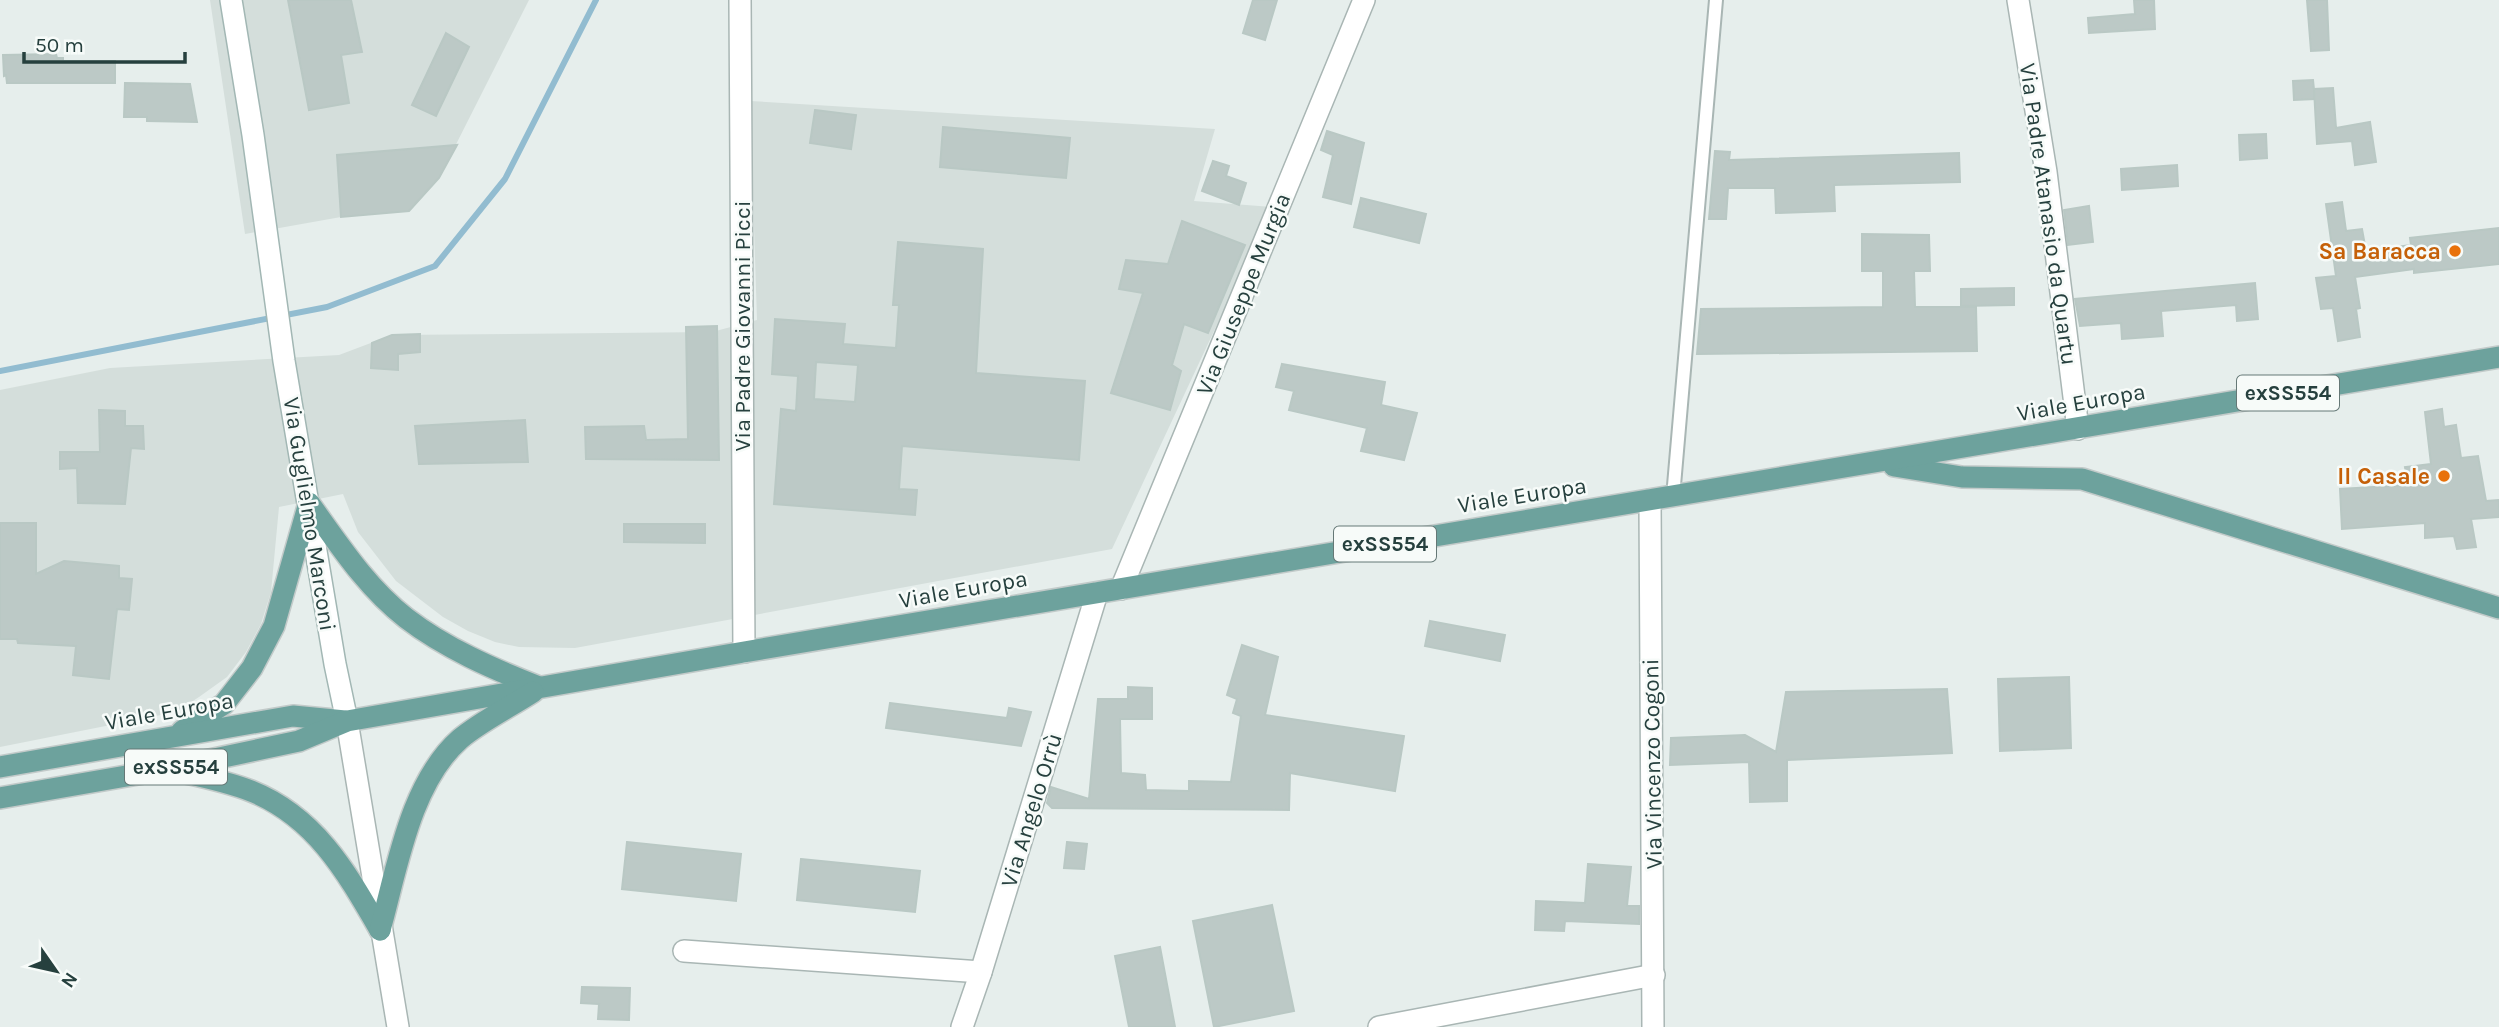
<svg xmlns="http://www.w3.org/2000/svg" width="2499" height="1027" font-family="Karla,sans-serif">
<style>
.built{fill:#d4dedb}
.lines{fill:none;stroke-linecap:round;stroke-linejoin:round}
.stream{stroke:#92bcd0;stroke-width:6}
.building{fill:#bcc9c6;stroke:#b9c8c4;stroke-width:2;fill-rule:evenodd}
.lane-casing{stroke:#a9b6b4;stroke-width:16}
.street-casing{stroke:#a9b6b4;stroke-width:24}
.secondary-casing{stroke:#a2b7b4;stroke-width:24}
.primary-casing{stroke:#c2cac9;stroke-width:24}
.lane{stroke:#fff;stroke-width:12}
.street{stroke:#fff;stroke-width:21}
.secondary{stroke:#fff;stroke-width:21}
.primary{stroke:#6da29d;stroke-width:21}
.food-dot{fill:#e8710a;stroke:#f7fbf9;stroke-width:2.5}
.labels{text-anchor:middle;stroke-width:5;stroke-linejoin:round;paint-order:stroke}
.shield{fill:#f7fbf9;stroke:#657876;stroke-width:2}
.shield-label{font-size:21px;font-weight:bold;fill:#26403e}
.street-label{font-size:23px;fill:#26403e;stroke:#f7fbf9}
.food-label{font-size:23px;font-weight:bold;fill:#c56008;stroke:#f7fbf9;text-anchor:end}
</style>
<rect width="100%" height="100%" fill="#e6eeec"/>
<!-- built -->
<g class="built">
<polygon points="210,0 529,0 439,178 409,211 341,217 245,234"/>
<polygon points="750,101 1215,129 1194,201 1272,207 1112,549 575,648 519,647 495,642 468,631 443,617 396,581 358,532 343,494 279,507 271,592 261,624 246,652 227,677 199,697 176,712 0,747 0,390 110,368 339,355 392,335 712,332 757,320"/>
</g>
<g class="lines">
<!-- stream -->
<polyline class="stream" points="0,371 327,307 435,266 505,179 596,0"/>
</g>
<!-- building -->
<g class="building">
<polygon points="288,0 351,0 362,52 341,55 349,103 309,110"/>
<polygon points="1253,0 1277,0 1265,40 1243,33"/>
<polygon points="2134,0 2154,0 2155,29 2089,33 2088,18 2135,14"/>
<polygon points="2307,0 2327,0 2329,50 2311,51"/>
<polygon points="446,33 469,47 436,116 412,105"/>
<polygon points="56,54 57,58 63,58 63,61 115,61 115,83 7,83 6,75 4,76 3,55"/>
<polygon points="2313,80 2315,99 2294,100 2293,81"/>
<polygon points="125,83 190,84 197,122 147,121 147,117 124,117"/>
<polygon points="2333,88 2336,128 2370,122 2376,162 2355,165 2352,141 2317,144 2314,89"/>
<polygon points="815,110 856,115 851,149 810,143"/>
<polygon points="943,127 1070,138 1066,178 940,167"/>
<polygon points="1327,131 1364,143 1351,204 1323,197 1333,155 1321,150"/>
<polygon points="2266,134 2267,158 2240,160 2239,135"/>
<polygon points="457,145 439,178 409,211 341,217 337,155"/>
<polygon points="1715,151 1730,152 1729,160 1959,153 1960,182 1834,185 1835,211 1776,213 1775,188 1728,188 1726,219 1709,219"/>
<polygon points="1213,161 1229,166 1226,176 1246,183 1239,205 1202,191"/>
<polygon points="2177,165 2178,186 2122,190 2121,169"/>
<polygon points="1361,198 1426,214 1419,243 1354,227"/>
<polygon points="2342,202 2346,231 2362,229 2366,251 2411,245 2410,238 2499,228 2499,264 2414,273 2414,269 2355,277 2360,308 2356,309 2360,337 2338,341 2333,308 2321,309 2316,278 2336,276 2326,204"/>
<polygon points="2089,206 2093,242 2068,245 2064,210"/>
<polygon points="1182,221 1245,245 1208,333 1184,324 1172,365 1181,371 1170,410 1111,393 1143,293 1119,289 1126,260 1168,264"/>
<polygon points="1862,234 1929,235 1930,271 1914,271 1915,307 1976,307 1977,351 1697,354 1701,309 1883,307 1883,271 1862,271"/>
<path d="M898,242l85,7 -7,124 109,8 -6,79 -177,-14 -3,43 18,1 -2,25 -141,-11 7,-95 15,2 2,-35 -26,-2 3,-55 70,5 -2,20 53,4 3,-43h-6zM816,362l42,3 -3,37 -41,-3z"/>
<polygon points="2255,283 2258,319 2237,321 2236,305 2161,311 2163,336 2122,339 2121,323 2080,326 2075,299"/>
<polygon points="2014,288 2014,305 1961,306 1961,289"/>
<polygon points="717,326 719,460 586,459 585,427 644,426 646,440 688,439 686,327"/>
<polygon points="420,334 420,352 398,354 398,370 371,368 372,343 392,335"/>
<polygon points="1282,364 1385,382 1381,405 1417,413 1404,460 1361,451 1367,428 1289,410 1294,391 1276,387"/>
<polygon points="2442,409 2444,427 2456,425 2461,458 2478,456 2486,501 2499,500 2499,517 2471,519 2476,547 2457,549 2454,536 2425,538 2425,523 2342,529 2340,489 2408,485 2405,467 2431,464 2425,412"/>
<polygon points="99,410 125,411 125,426 143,426 144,449 131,448 125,504 78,503 77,468 60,469 60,452 100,452"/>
<polygon points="525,420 528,462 419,464 415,426"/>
<polygon points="0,523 36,523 36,574 64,561 119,566 119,578 132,579 129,610 117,609 109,679 73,675 76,646 18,643 17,639 0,639"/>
<polygon points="624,524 705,524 705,543 624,542"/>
<polygon points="1430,621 1505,635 1500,661 1425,646"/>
<polygon points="1242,645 1278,657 1265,715 1404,736 1395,791 1290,773 1289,810 1052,808 1047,803 1051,787 1089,799 1098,699 1128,699 1128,687 1152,688 1152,719 1120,719 1121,773 1145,775 1146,790 1189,791 1189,781 1231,782 1241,716 1233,713 1237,699 1227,695"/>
<polygon points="2069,677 2071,748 2000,751 1998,679"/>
<polygon points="1947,689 1952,753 1787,760 1787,801 1750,802 1749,762 1670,765 1671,738 1745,735 1776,752 1786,692"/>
<polygon points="890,703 1007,718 1009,708 1031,712 1021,746 886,728"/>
<polygon points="627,842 741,854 736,901 622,889"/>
<polygon points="1067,842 1087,844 1084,869 1064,868"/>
<polygon points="801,859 920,871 915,912 797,900"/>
<polygon points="1588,864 1631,867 1627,906 1639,906 1639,924 1565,921 1564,931 1535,930 1536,901 1585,903"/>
<polygon points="1272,905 1294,1011 1214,1027 1193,921"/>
<polygon points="1160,947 1175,1027 1129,1027 1115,956"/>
<polygon points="582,987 630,988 629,1020 598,1019 599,1004 581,1003"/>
</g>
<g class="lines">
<defs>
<polyline id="lane" points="1673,497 1716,0"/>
<g id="street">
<polyline points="740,0 744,652"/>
<polyline points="2018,0 2046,172 2078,429"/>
<polyline points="1650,500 1653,1027"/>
<polyline points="1121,589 1364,0"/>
<polyline points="347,721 398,1027"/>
<polyline points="684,951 981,972"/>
<polyline points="962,1027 981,972 1097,593"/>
<polyline points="1379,1027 1654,975"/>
</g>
<polyline id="secondary" points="231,0 253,135 284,361 335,664 347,721"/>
<g id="primary">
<polyline points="1894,466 1962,477 2082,479 2499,608"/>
<path d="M309,503c29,40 57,84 97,115 39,30 87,51 133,69"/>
<polyline points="182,731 224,704 252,668 274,626 309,503"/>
<polyline points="0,767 293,716 345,721"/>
<path d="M172,770c27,6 54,11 79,21 65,26 96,82 129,139"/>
<polyline points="0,798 167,769 299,741 347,721 744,652 2499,357"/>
<path d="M380,930c17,-61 30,-147 80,-191 20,-17 50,-32 73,-47"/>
</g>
</defs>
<!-- lane casing -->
<use href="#lane" class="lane-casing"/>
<!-- street casing -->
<use href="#street" class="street-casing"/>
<!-- secondary casing -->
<use href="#secondary" class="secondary-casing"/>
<!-- primary casing -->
<use href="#primary" class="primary-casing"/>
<!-- lane -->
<use href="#lane" class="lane"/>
<!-- street -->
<use href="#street" class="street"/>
<!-- secondary -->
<use href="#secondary" class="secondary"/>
<!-- primary -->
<use href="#primary" class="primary"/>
</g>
<!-- markers -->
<g class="food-dot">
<circle cx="2455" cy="251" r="7"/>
<circle cx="2444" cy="476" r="7"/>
</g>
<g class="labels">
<!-- shield labels -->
<g class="shield">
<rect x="2237" y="375.5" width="102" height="35" rx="5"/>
<rect x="1334" y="526.5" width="102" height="35" rx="5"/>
<rect x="125" y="749.5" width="102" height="35" rx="5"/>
</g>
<g class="shield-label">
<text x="2288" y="400">exSS554</text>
<text x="1385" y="551">exSS554</text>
<text x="176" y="774">exSS554</text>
</g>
<!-- street labels -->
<g class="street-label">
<text transform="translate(2049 214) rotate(82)" y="8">Via Padre Atanasio da Quartu</text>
<text transform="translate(1243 294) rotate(-68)" y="8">Via Giuseppe Murgia</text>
<text transform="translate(742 326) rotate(-90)" y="8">Via Padre Giovanni Picci</text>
<text transform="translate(2081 402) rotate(-10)" y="8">Viale Europa</text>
<text transform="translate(1522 495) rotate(-9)" y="8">Viale Europa</text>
<text transform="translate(310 514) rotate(81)" y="8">Via Guglielmo Marconi</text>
<text transform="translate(963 589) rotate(-10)" y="8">Viale Europa</text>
<text transform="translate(169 711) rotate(-10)" y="8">Viale Europa</text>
<text transform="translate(1652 764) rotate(-91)" y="8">Via Vincenzo Cogoni</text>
<text transform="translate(1031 810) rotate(-73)" y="8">Via Angelo Orrù</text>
</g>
<!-- food labels -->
<g class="food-label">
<text x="2441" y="259">Sa Baracca</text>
<text x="2430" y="484">Il Casale</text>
</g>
</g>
<!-- north arrow -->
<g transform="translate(56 971) rotate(124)" stroke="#f7fbf9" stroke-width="5" paint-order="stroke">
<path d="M0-5L12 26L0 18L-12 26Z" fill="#26403e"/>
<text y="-10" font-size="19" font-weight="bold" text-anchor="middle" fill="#26403e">N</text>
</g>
<!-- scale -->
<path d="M24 52v10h161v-10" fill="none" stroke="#26403e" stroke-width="3.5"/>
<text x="35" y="52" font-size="21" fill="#26403e" stroke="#f7fbf9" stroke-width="5" paint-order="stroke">50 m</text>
</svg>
